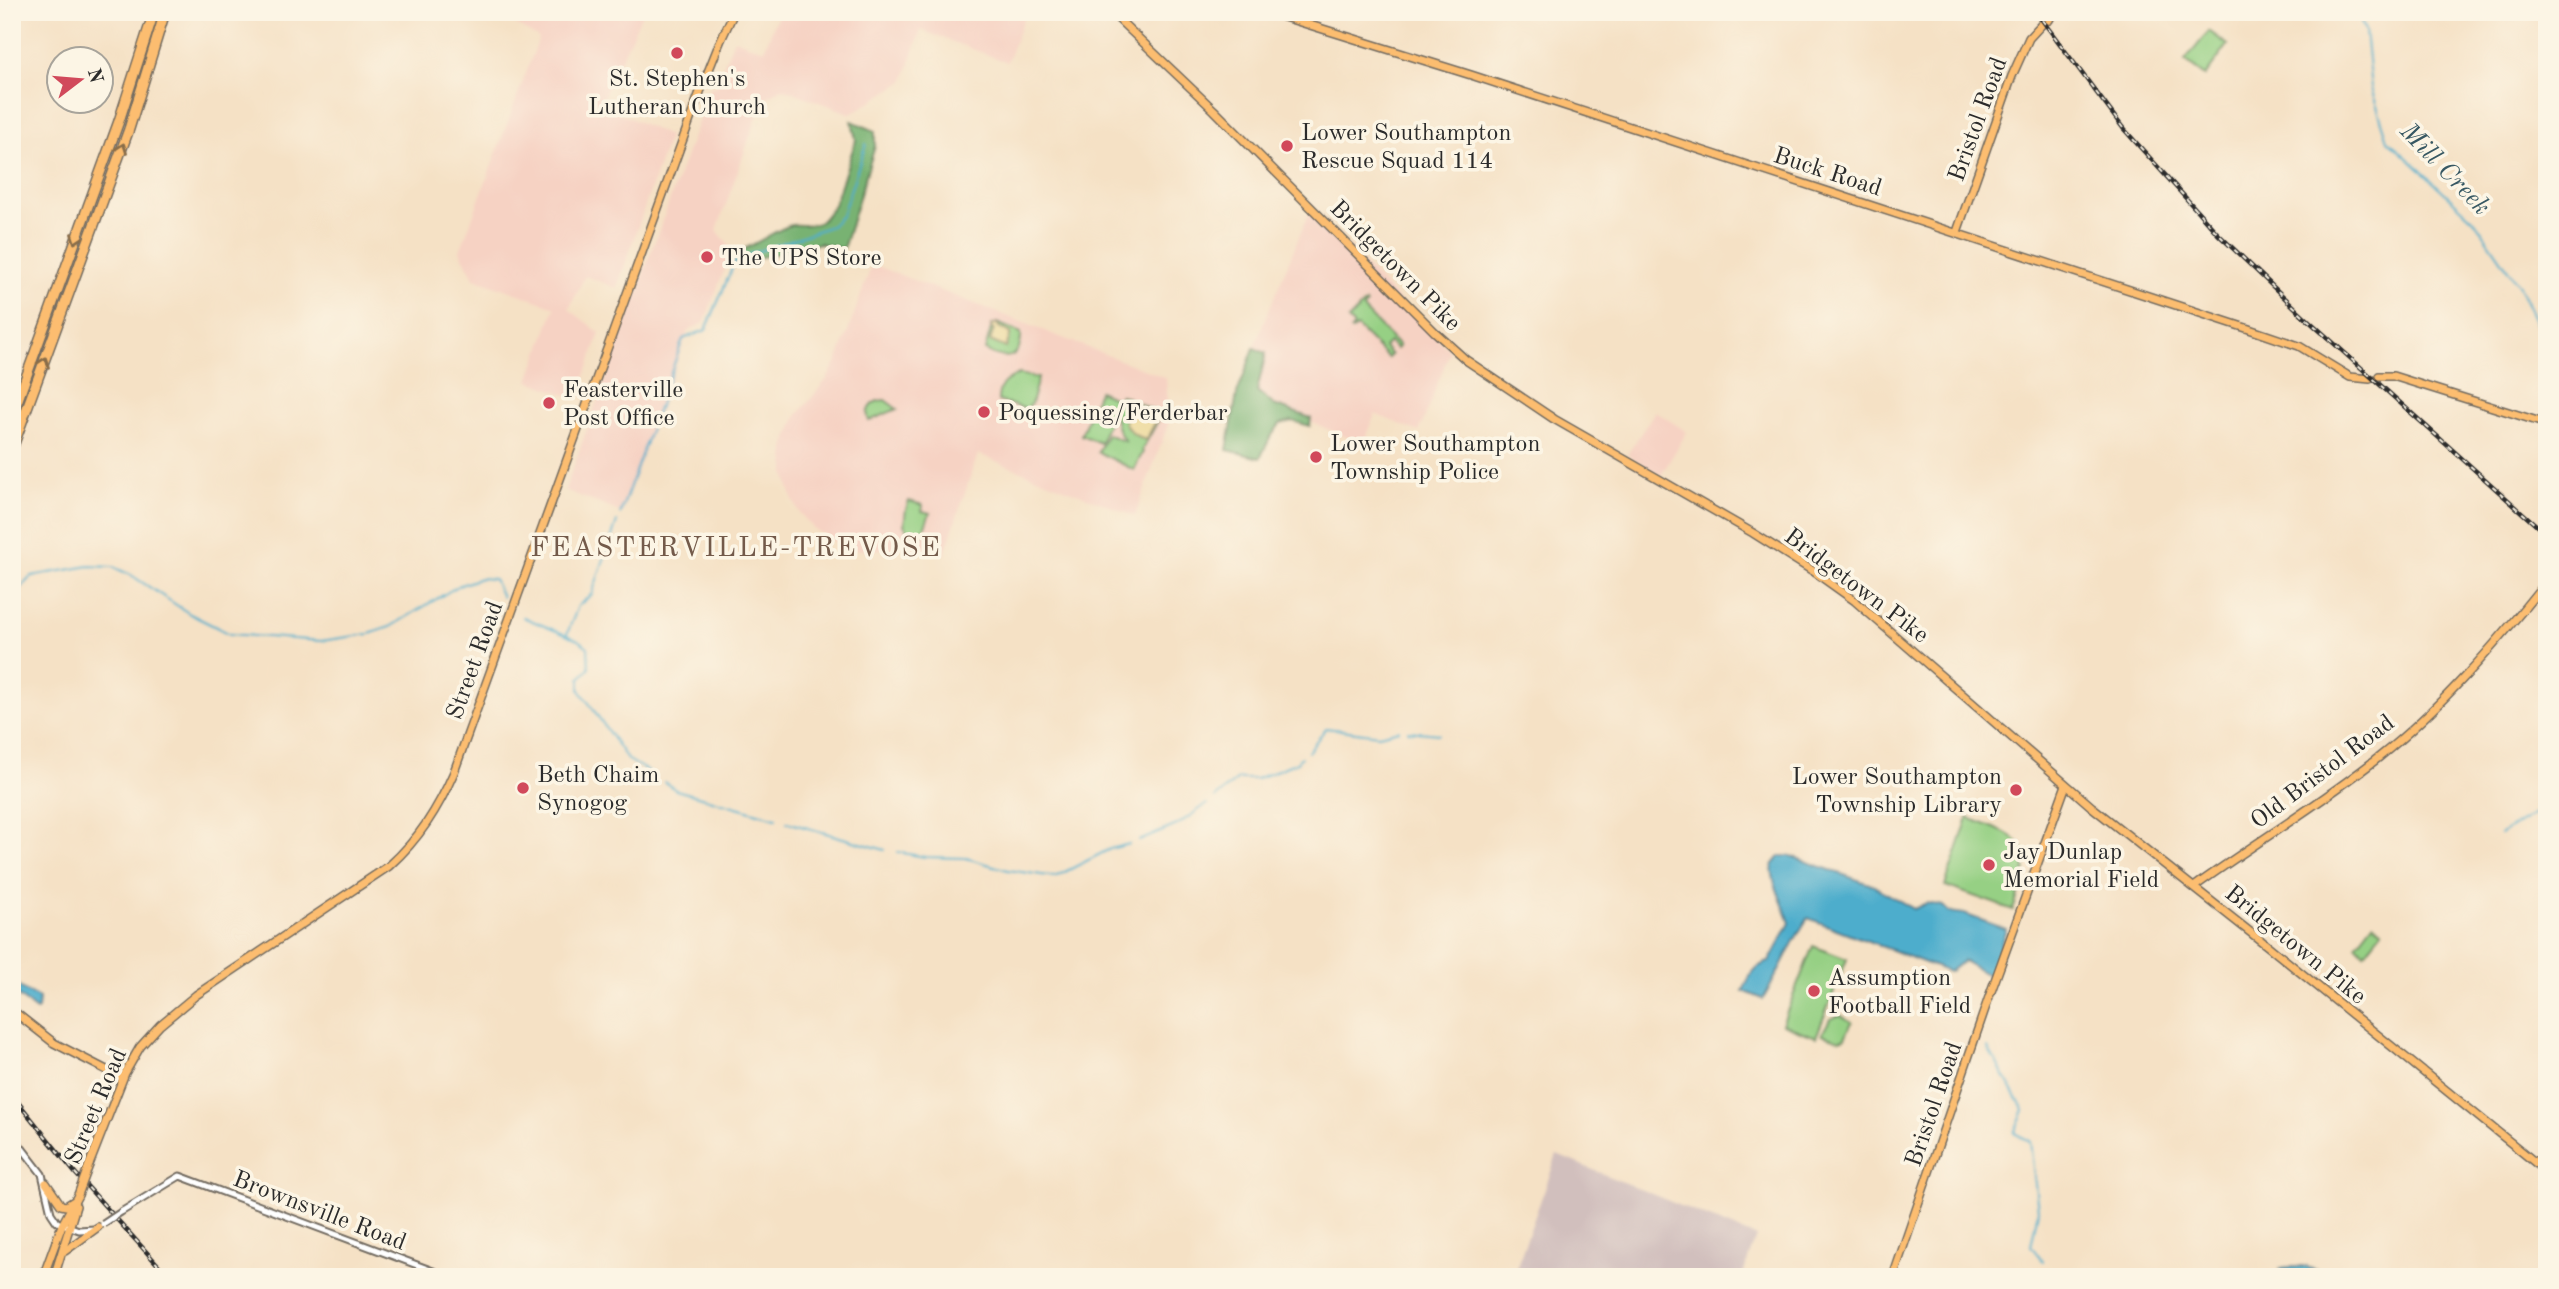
<svg xmlns="http://www.w3.org/2000/svg" width="2559" height="1289" font-family="'Old Standard TT',serif">
<style>
.built{fill:#f6d2c3}
.industrial{fill:#d1bfbd}
.green{fill:#96d084;stroke:#607e58;stroke-width:2}
.forest{fill:#78b272;stroke:#526e4e;stroke-width:2}
.sand{fill:#eeda9e;stroke:#8c8264;stroke-width:2}
.water{fill:#4dadcc;stroke:#3c6c7c;stroke-width:2}
.lines{fill:none;stroke-linecap:round;stroke-linejoin:round}
.stream{stroke:#4dadcc;stroke-width:2}
.minor-casing{stroke:#726b61;stroke-width:9}
.major-casing{stroke:#726b61;stroke-width:10}
.highway-casing{stroke:#726b61;stroke-width:12}
.minor{stroke:#fff;stroke-width:5}
.major{stroke:#fcbd6f;stroke-width:7}
.highway{stroke:#fcbd6f;stroke-width:9}
.rail-casing{stroke:#2b2b2b;stroke-width:4.5}
.rail{stroke:#fcf5e5;stroke-width:2;stroke-dasharray:5;stroke-linecap:butt}
.minor-bridge-casing{stroke:#726b61;stroke-width:9;stroke-linecap:butt}
.major-bridge-casing{stroke:#726b61;stroke-width:10;stroke-linecap:butt}
.minor-bridge{stroke:#fff;stroke-width:5}
.major-bridge{stroke:#fcbd6f;stroke-width:7}
.oneway{stroke:#896d4a}
.poi-dot{fill:#d1495b;stroke:#fcf5e5;stroke-width:2.5}
.labels{text-anchor:middle;stroke-width:7;stroke-linejoin:round;paint-order:stroke}
.poi-label{font-size:24px;fill:#2b2b2b;stroke:#fcf5e5;text-anchor:start}
.street-label{font-size:24px;fill:#2b2b2b;stroke:#fcf5e5}
.water-label{font-size:26px;font-style:italic;fill:#375863;stroke:#fcf5e5}
.quarter-label{font-size:28px;letter-spacing:2px;fill:#735a4a;stroke:#fcf5e5}
</style>
<rect width="100%" height="100%" fill="#fcf5e5"/>
<filter id="ink" filterUnits="userSpaceOnUse"><feTurbulence type="fractalNoise" baseFrequency=".0143" numOctaves="2"/><feDisplacementMap in="SourceGraphic" scale="14" xChannelSelector="R" yChannelSelector="G"/><feConvolveMatrix kernelMatrix="1 2 1 2 8 2 1 2 1" color-interpolation-filters="sRGB"/></filter>
<filter id="wash" filterUnits="userSpaceOnUse"><feTurbulence type="fractalNoise" baseFrequency=".00686" numOctaves="4" result="noise"/><feDisplacementMap in="SourceGraphic" scale="28" xChannelSelector="R" yChannelSelector="G"/><feGaussianBlur stdDeviation="1.57" result="paint"/><feColorMatrix in="noise" values="0 0 0 0 0 0 0 0 0 0 0 0 0 0 0 0 0 1.4 0 .05"/><feComposite in="paint" operator="in"/></filter>
<g filter="url(#wash)">
<rect width="100%" height="100%" fill="#f5e1c5"/>
<!-- built -->
<g class="built">
<polygon points="493,12 643,12 600,104 669,136 617,288 585,276 569,309 600,333 577,399 529,381 555,307 474,278 460,251 539,38"/>
<polygon points="773,12 1026,12 1007,62 921,30 904,81 851,114 782,88 758,103 761,105 717,230 732,250 704,323 688,331 622,513 565,490 711,86 715,87 734,39 764,50 778,15"/>
<polygon points="1310,210 1450,351 1419,432 1375,414 1364,444 1249,397 1267,353 1254,346"/>
<polygon points="872,264 1166,378 1169,422 1135,516 978,454 944,555 905,548 859,550 836,543 814,529 799,512 792,498 785,473 785,447 796,417 827,379 838,359"/>
<polygon points="1655,411 1687,432 1661,475 1627,455"/>
</g>
<!-- industrial -->
<polygon class="industrial" points="1557,1155 1756,1237 1742,1277 1513,1277"/>
<!-- green -->
<g class="green">
<polygon points="2209,31 2228,45 2205,76 2185,61"/>
<polygon points="1365,303 1366,305 1363,309 1399,346 1396,349 1389,342 1384,347 1391,355 1388,358 1357,327 1352,331 1351,330 1354,326 1348,320"/>
<path d="M997,323l24,10c1,28 -17,28 -36,17l7,-25z"/>
<path d="M1019,374l19,4 -7,26 -4,5 -29,-8c0,-17 8,-21 21,-27z"/>
<path d="M1099,391l18,8 4,-4 38,18 1,4 -18,33 1,2 -9,18 -36,-18 9,-18 19,8c-9,-10 -12,-22 -11,-36l-15,37 -19,-8z"/>
<path d="M885,400l12,9 -28,12c-5,-12 4,-21 16,-21z"/>
<polygon points="909,501 923,505 922,511 930,513 920,539 915,538 904,525 906,509"/>
<path d="M1968,818c62,22 68,28 45,92l-68,-24z"/>
<polygon points="2373,923 2383,931 2365,953 2356,945"/>
<polygon points="1813,946 1847,959 1816,1037 1782,1024"/>
<polygon points="1840,1015 1852,1022 1845,1038 1840,1040 1822,1034 1830,1019"/>
</g>
<!-- forest -->
<g class="forest">
<path d="M852,121l23,10v15l-32,103 -23,-6 -83,20v-11c15,-5 43,-25 55,-27 9,-1 19,2 28,-3 5,-4 10,-12 14,-17l22,-65z"/>
<polygon points="1254,348 1266,353 1257,391 1274,405 1311,418 1310,426 1292,421 1280,424 1270,438 1260,458 1227,450 1237,394"/>
</g>
<!-- sand -->
<g class="sand">
<polygon points="997,323 999,327 1011,333 1006,348 990,341 994,329 991,328 992,325"/>
<path d="M1136,405l17,8 2,-2 4,2 1,4 -4,4 -10,19c-18,-5 -32,-23 -10,-35z"/>
</g>
<!-- water -->
<g class="water">
<path d="M1780,856h11l81,29 42,24 12,-6 17,3 6,6 15,2 42,15 -16,47 -27,-15 -14,11 -141,-54c-18,26 -29,55 -45,81l-20,-8c6,-14 10,-25 26,-29l21,-39c-4,-13 -21,-47 -17,-57 2,-4 5,-6 7,-10z"/>
<polygon points="12,981 24,990 39,998 38,1009 36,1010 12,991"/>
<polygon points="2290,1267 2306,1267 2319,1271 2322,1277 2275,1277 2281,1268"/>
</g>
<g class="lines">
<!-- stream -->
<g class="stream">
<polyline points="2357,12 2365,31 2371,88 2388,140 2474,220 2518,284 2539,329 2547,330"/>
<polyline points="620,514 683,339 706,330 736,259 831,226 842,215 866,144"/>
<polyline points="12,592 18,590 32,576 89,566 113,567 131,575 190,614 230,634 321,641 369,634 390,627 458,586 480,578 494,579 502,597"/>
<polyline points="523,617 578,640 588,647 589,669 580,678 580,690 627,759 652,774"/>
<polyline points="567,634 578,606 592,594 617,522"/>
<polyline points="1408,731 1439,734"/>
<polyline points="1308,752 1326,728 1379,735 1399,730"/>
<polyline points="664,782 676,790 776,818"/>
<polyline points="1215,798 1238,779 1256,779 1297,762 1301,757"/>
<polyline points="787,822 885,850"/>
<polyline points="2500,834 2547,806"/>
<polyline points="1139,841 1177,825 1207,804"/>
<polyline points="897,852 925,857 966,858 1008,870 1055,877 1110,849 1129,844"/>
<polyline points="1988,1048 2024,1110 2014,1133 2030,1141 2038,1210 2031,1246 2043,1261"/>
<polyline points="2051,1270 2060,1277"/>
</g>
</g>
</g>
<g filter="url(#ink)">
<g class="lines">
<defs>
<g id="minor">
<polyline points="12,1135 42,1174 51,1213 57,1222 79,1230 94,1229"/>
<polyline points="121,1212 180,1176 449,1277"/>
</g>
<g id="major">
<polyline points="1111,12 1214,110 1435,332 1466,360 1554,419 1753,533 1813,571 1855,601 2092,807 2269,947 2547,1172"/>
<polyline points="1268,12 1471,75 2246,328 2299,346 2350,377 2370,379"/>
<polyline points="2049,20 2053,12"/>
<polyline points="1957,232 2012,76 2029,38 2042,24"/>
<polyline points="2379,376 2393,376 2547,424"/>
<path d="M2194,887c61,-44 125,-82 184,-129 63,-50 119,-115 169,-178"/>
<polyline points="12,1010 54,1043 122,1078"/>
<path d="M89,1165l36,-92 15,-26 20,-22 36,-30 193,-129c30,-27 49,-57 65,-94l246,-680 20,-50 14,-30"/>
<polyline points="46,1183 61,1205 66,1206 74,1201"/>
<polyline points="65,1251 98,1227"/>
<polyline points="43,1277 62,1225 78,1195"/>
<polyline points="54,1277 76,1206"/>
<polyline points="1893,1277 1989,997 2066,785"/>
</g>
<g id="highway">
<polyline points="12,416 119,121 154,12"/>
<polyline points="12,449 129,129 165,12"/>
</g>
</defs>
<!-- minor casing -->
<use href="#minor" class="minor-casing"/>
<!-- major casing -->
<use href="#major" class="major-casing"/>
<!-- highway casing -->
<use href="#highway" class="highway-casing"/>
<!-- minor -->
<use href="#minor" class="minor"/>
<!-- major -->
<use href="#major" class="major"/>
<!-- highway -->
<use href="#highway" class="highway"/>
<defs>
<g id="rail">
<polyline points="2036,12 2123,128 2218,234 2308,320 2547,535"/>
<polyline points="12,1095 76,1174 169,1277"/>
</g>
</defs>
<!-- rail casing -->
<use href="#rail" class="rail-casing"/>
<!-- rail -->
<use href="#rail" class="rail"/>
<defs>
<polyline id="minor-bridge" points="103,1224 121,1212"/>
<polyline id="major-bridge" points="78,1195 89,1165"/>
</defs>
<!-- minor-bridge casing -->
<use href="#minor-bridge" class="minor-bridge-casing"/>
<!-- major-bridge casing -->
<use href="#major-bridge" class="major-bridge-casing"/>
<!-- minor-bridge -->
<use href="#minor-bridge" class="minor-bridge"/>
<!-- major-bridge -->
<use href="#major-bridge" class="major-bridge"/>
</g>
<!-- one-way arrows -->
<defs><path id="oneway-chevron" d="M-2-3.5L2.5 0L-2 3.5" fill="none" stroke-width="1.6" stroke-linecap="round" stroke-linejoin="round" transform="scale(1.75)"/></defs>
<g class="oneway">
<use href="#oneway-chevron" transform="translate(122 148) rotate(-70)"/>
<use href="#oneway-chevron" transform="translate(76 239) rotate(110)"/>
<use href="#oneway-chevron" transform="translate(44 362) rotate(-70)"/>
</g>
</g>
<!-- markers -->
<g class="poi-dot">
<circle cx="677" cy="53" r="7"/>
<circle cx="1287" cy="146" r="7"/>
<circle cx="707" cy="257" r="7"/>
<circle cx="549" cy="403" r="7"/>
<circle cx="984" cy="412" r="7"/>
<circle cx="1316" cy="457" r="7"/>
<circle cx="523" cy="788" r="7"/>
<circle cx="2016" cy="790" r="7"/>
<circle cx="1989" cy="865" r="7"/>
<circle cx="1814" cy="991" r="7"/>
</g>
<g class="labels">
<!-- poi labels -->
<g class="poi-label">
<text x="677" y="86" text-anchor="middle">St. Stephen's<tspan x="677" dy="28">Lutheran Church</tspan></text>
<text x="1301" y="140">Lower Southampton<tspan x="1301" dy="28">Rescue Squad 114</tspan></text>
<text x="721" y="265">The UPS Store</text>
<text x="563" y="397">Feasterville<tspan x="563" dy="28">Post Office</tspan></text>
<text x="998" y="420">Poquessing/Ferderbar</text>
<text x="1330" y="451">Lower Southampton<tspan x="1330" dy="28">Township Police</tspan></text>
<text x="537" y="782">Beth Chaim<tspan x="537" dy="28">Synogog</tspan></text>
<text x="2002" y="784" text-anchor="end">Lower Southampton<tspan x="2002" dy="28">Township Library</tspan></text>
<text x="2003" y="859">Jay Dunlap<tspan x="2003" dy="28">Memorial Field</tspan></text>
<text x="1828" y="985">Assumption<tspan x="1828" dy="28">Football Field</tspan></text>
</g>
<!-- street labels -->
<g class="street-label">
<text transform="translate(1977 119) rotate(-70)" y="8">Bristol Road</text>
<text transform="translate(1828 171) rotate(18)" y="8">Buck Road</text>
<text transform="translate(1396 265) rotate(45)" y="8">Bridgetown Pike</text>
<text transform="translate(1857 585) rotate(37)" y="8">Bridgetown Pike</text>
<text transform="translate(474 660) rotate(-70)" y="8">Street Road</text>
<text transform="translate(2322 771) rotate(-37)" y="8">Old Bristol Road</text>
<text transform="translate(2296 944) rotate(39)" y="8">Bridgetown Pike</text>
<text transform="translate(1933 1104) rotate(-71)" y="8">Bristol Road</text>
<text transform="translate(95 1106) rotate(-67)" y="8">Street Road</text>
<text transform="translate(320 1210) rotate(21)" y="8">Brownsville Road</text>
</g>
<!-- water labels -->
<g class="water-label">
<text transform="translate(2446 168) rotate(46)" y="9">Mill Creek</text>
</g>
<!-- quarter labels -->
<g class="quarter-label">
<text x="736" y="556">FEASTERVILLE-TREVOSE</text>
</g>
</g>
<!-- margin -->
<rect width="2559" height="1289" fill="none" stroke="#fcf5e5" stroke-width="42"/>
<!-- north arrow -->
<g transform="translate(80 80) rotate(74)"><circle r="33" fill="#fcf5e5" stroke="#a8a49b" stroke-width="2"/>
<path d="M0-5L12 26L0 18L-12 26Z" fill="#d1495b"/>
<text y="-10" font-size="19" font-weight="bold" text-anchor="middle" fill="#2b2b2b">N</text>
</g>
</svg>
